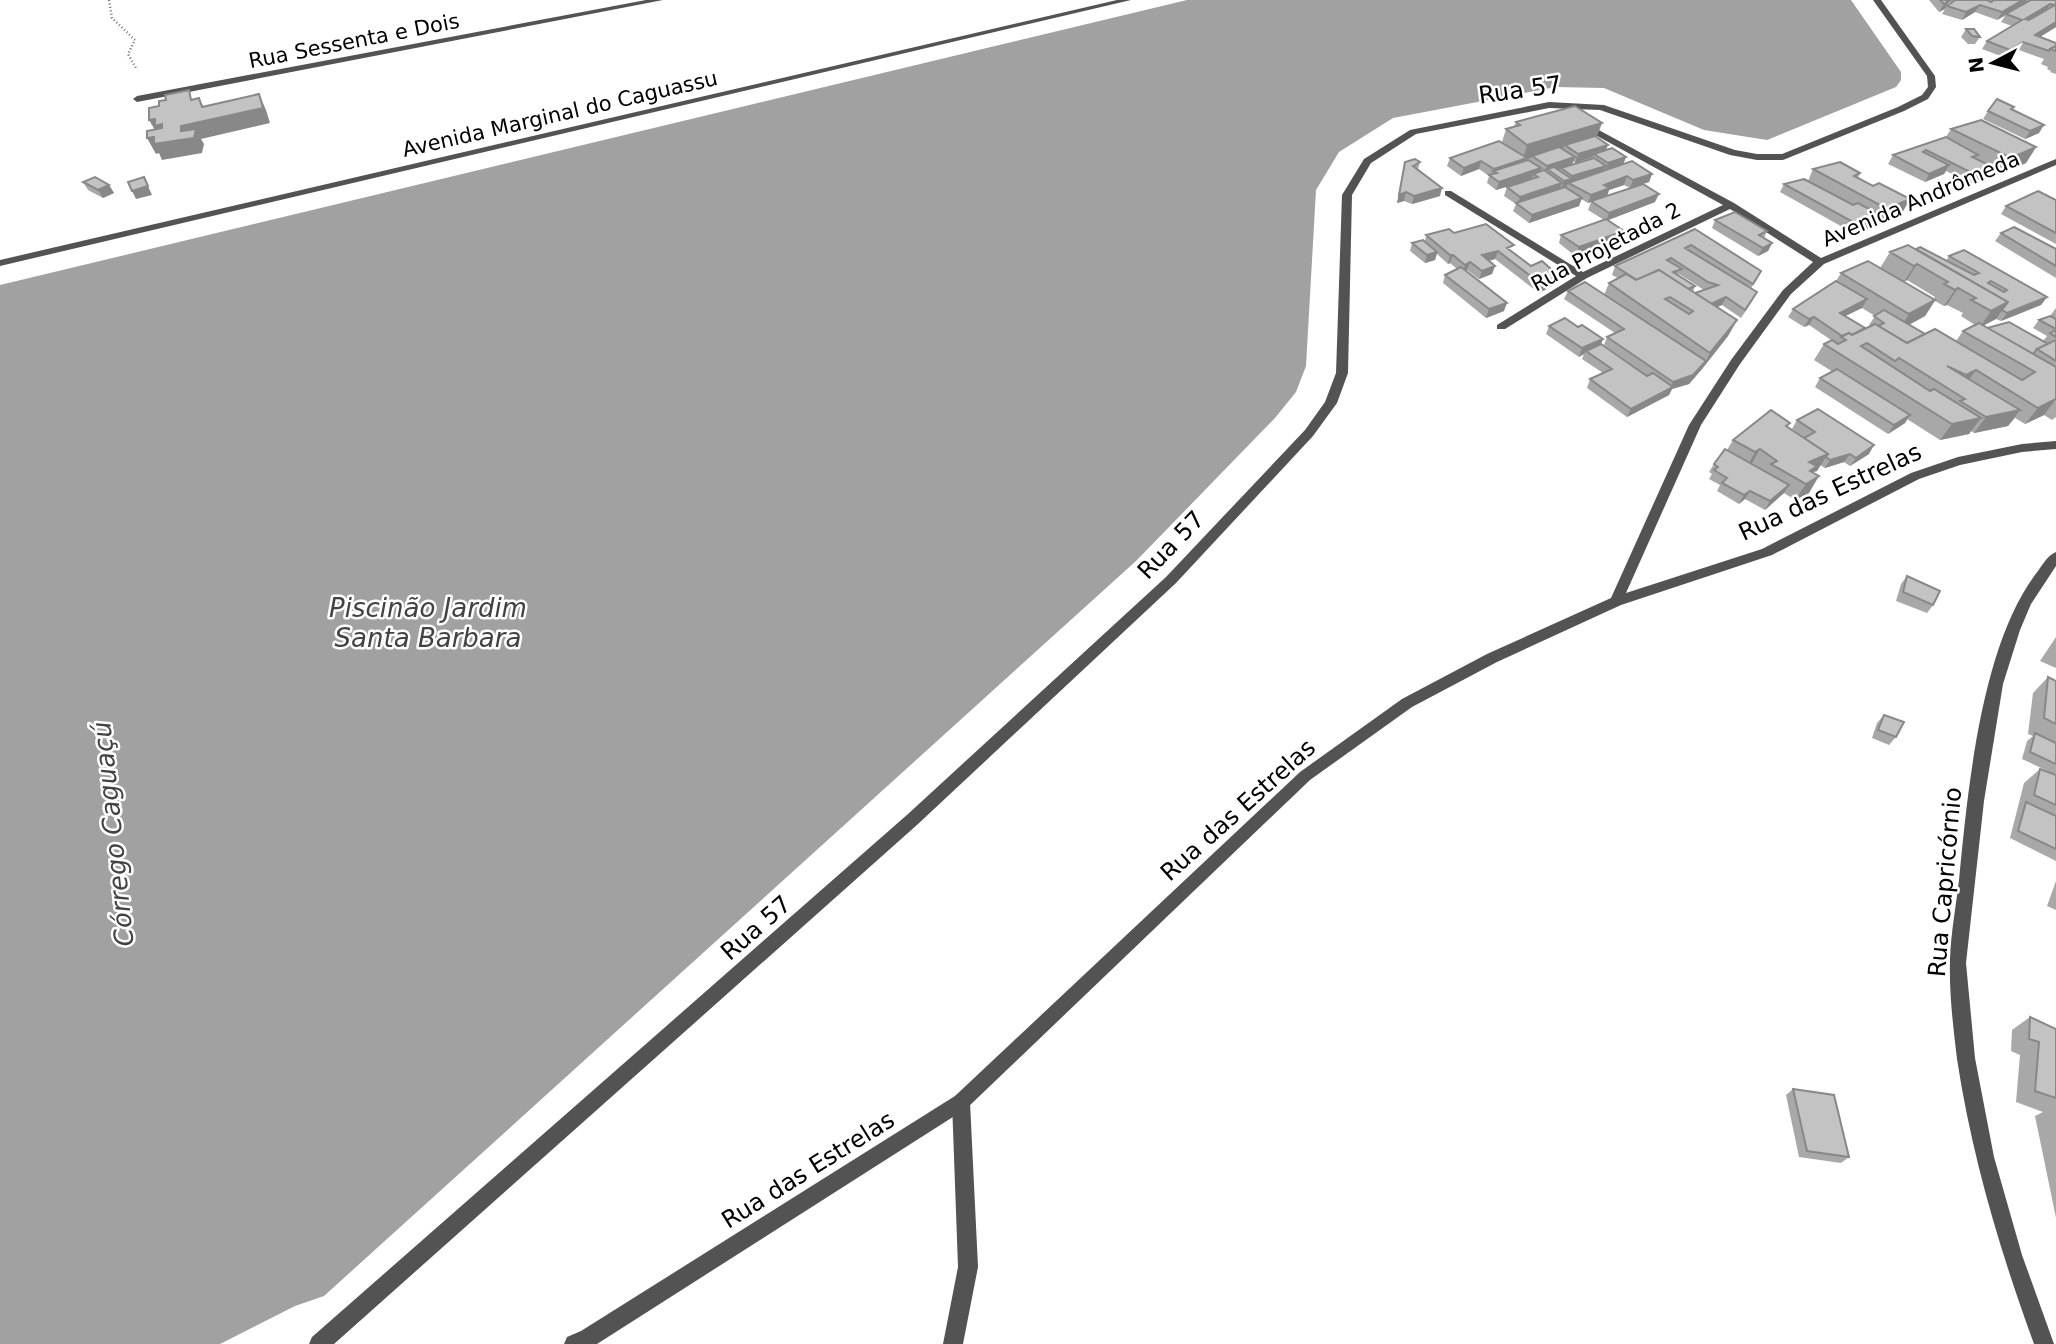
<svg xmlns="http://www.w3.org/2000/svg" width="2056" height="1344" font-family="'DejaVu Sans',sans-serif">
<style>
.water{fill:#a1a1a1}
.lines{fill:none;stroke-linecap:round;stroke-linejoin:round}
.path{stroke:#757575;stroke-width:2.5;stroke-dasharray:1 2.5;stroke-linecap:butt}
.service{fill:#535353;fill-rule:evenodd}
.minor{fill:#535353;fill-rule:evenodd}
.wall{fill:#a8a8a8;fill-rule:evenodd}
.shaded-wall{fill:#888}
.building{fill:#c3c3c3;stroke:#888;stroke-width:2;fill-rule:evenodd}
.labels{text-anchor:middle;stroke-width:5;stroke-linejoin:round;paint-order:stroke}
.far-street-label{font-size:21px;fill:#000;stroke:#fff}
.street-label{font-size:24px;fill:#000;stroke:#fff}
.water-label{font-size:26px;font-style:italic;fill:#424242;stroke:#fff}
</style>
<rect width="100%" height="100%" fill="#fff"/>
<!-- water -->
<polygon class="water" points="1187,0 1851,0 1901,72 1901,80 1896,87 1767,140 1704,130 1604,88 1556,87 1393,118 1339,152 1316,190 1306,366 1296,392 1275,418 1136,561 324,1296 295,1306 220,1344 0,1344 0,285"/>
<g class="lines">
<!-- path -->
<polyline class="path" points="109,0 112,18 135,40 128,54 137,70"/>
<!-- service -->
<polygon class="service" points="961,1093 967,1096 970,1102 978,1267 963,1344 943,1344 958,1267 952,1102 955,1096"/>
<!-- minor -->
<g class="minor">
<polygon points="646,0 663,0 137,102 133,99 137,96"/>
<polygon points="1117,0 1131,0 0,266 0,260"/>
<polygon points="1873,0 1881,0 1935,76 1936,87 1928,99 1904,111 1783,160 1757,160 1730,155 1600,110 1549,108 1416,134 1371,163 1352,195 1348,373 1337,403 1313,436 1176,583 918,824 334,1344 309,1344 312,1337 908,814 1166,577 1305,430 1325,402 1336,373 1342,195 1364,159 1410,130 1549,102 1604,105 1735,150 1757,154 1782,154 1898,107 1922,95 1928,87 1927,76"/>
<polygon points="1582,121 1734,203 1821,258 2056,159 2056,165 1824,264 1791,294 1740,364 1701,425 1626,593 1762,549 1911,473 1958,457 2022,444 2056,441 2056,449 2022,452 1960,465 1919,479 1772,555 1621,605 1497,662 1412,707 1310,780 967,1108 597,1344 564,1344 567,1337 581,1331 955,1096 1300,772 1402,699 1487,654 1611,598 1689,425 1731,360 1783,290 1813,262 1730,209 1587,278 1505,329 1497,329 1497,325 1576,276 1445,195 1445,191 1451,191 1583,272 1723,205 1579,126 1579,122"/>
<path d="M2056,552v14l-25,38 -11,26 -17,54 -19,117 -18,162 9,95 19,99 28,98 32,89h-20c-34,-93 -62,-187 -77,-285 -4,-33 -8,-67 -7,-100 1,-27 6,-53 9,-79 9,-91 22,-237 79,-309 5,-7 10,-16 18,-19z"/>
</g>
</g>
<!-- wall -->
<g class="wall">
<polygon points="1929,0 2056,0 2056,27 2040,37 2056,43 2056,74 2050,72 2051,71 2047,69 2048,67 2041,64 2044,59 2019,50 2006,58 1982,49 1987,41 2012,26 2001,22 2005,16 1997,20 1975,12 1962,20 1942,14 1947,6 1952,1 1948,3 1945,9 1939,12"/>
<polygon points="1966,29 1980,37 1975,44 1968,44 1961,37"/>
<polygon points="2014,107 2013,109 2039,133 2025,139 1983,119 1988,111"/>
<path d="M1516,122l81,16 10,12 19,7 -3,7 29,10 -3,8 -6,2 12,18 -47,18 13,19 -46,17 -16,-13 2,-8 43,-15 -16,-10 3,-8 -3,1 -7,-4 -2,7 -50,17 -16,-12 3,-7 -12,-8 3,-9 25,-8 -36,11 -9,-7 2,-7 -10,-7 -18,7 -14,-10 3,-8 52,-16 4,-13 8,-2zM1593,157l-1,1 -20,6 1,-3 2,2zM1624,185l6,3 -23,8 2,-6z"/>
<polygon points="1951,129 2036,147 2026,163 2001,174 1992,169 1988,176 1971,183 1946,171 1944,174 1925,182 1888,164 1893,155 1946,137"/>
<polygon points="1420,162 1418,169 1440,196 1412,204 1404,201 1397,203 1403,170"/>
<polygon points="1813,169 1860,173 1858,178 1901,215 1855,234 1780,192 1784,184 1808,181"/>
<polygon points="83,182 109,185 114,193 103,198 88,190"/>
<polygon points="2056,200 2056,244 2001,214 2006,206"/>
<polygon points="1715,220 1767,231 1764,238 1772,243 1768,251 1758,256 1712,228"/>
<path d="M1695,229l62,50 -6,9 2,12 -12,18 -19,-13 -5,2 20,13 -9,16 -26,33 -13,15 -17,5 -3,6 -42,22 -40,-29 3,-9 13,-6 -21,-14 2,-5 -5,3 -33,-23 3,-8 52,18 46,32h1l-44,-31 3,-8 8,-4 -51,-34 4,-8 36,4 5,-12 9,-5 -6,-3 3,-9zM1679,274l25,16 -9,3 -2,-1 2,-6 -17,-11z"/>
<polygon points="1454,233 1512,252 1556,284 1539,293 1495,259 1489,261 1495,266 1492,274 1479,279 1467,270 1466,271 1504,311 1486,318 1443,283 1445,275 1457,269 1450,263 1448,264 1437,254 1435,260 1425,263 1410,251 1412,243 1425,241 1426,235"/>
<polygon points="2001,233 2056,249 2056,278 1995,241"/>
<path d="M1916,249l30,12 3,-5 98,41 -6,8 -40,16 -5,-2 -13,7 4,2 56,13 4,-5 -14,-8 6,-8 11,-4 6,-8v109l-4,3 -8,-5 -19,9 -10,-6 -7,8 -34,7 -3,-2 -2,3 -29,6 -33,-21 -2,4 -17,11 -73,-47 5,-9 13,-6 -19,-12 10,-16 7,-4 -22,-15 -5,2 -16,-10 5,-8 43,-28 5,-8 39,-5 10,-16zM1907,280l28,17 -1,2 -30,-17zM1935,301l9,5 3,-1 16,8 -2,3 14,9 -12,6 -7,10 -31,-7 -16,-9 16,-9zM1862,308l13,8 -6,9 1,1 -5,2 -20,-12z"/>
<polygon points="1797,420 1869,454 1850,466 1844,462 1825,468 1820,465 1817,471 1813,472 1809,493 1795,500 1784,493 1765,510 1745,499 1739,504 1717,491 1720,485 1709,479 1712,474 1709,472 1714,464 1727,450 1733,440 1788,427 1804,438 1805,438 1792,429"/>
<polygon points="1907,576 1933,605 1927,613 1896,601 1901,584"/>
<polygon points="2056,637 2056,668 2040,661"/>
<polygon points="2048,677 2056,681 2056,861 2010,838 2024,783 2040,769 2050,772 2022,759 2027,741 2033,736 2028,734 2033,693"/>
<polygon points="1884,715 1896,737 1889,745 1872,738 1877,723"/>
<polygon points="2056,881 2056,910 2047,906"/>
<polygon points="2030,1017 2056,1029 2056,1218 2035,1116 2043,1112 2016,1102 2020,1055 2011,1051 2012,1030"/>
<polygon points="1793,1089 1849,1157 1841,1163 1799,1157 1786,1095"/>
</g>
<!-- shaded-wall -->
<g class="shaded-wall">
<polygon points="1944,0 1952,0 1948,3 1945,9 1939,12 1944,4"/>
<polygon points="2023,0 2027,0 2024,4 2006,14 1997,20 2002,12"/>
<polygon points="2050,4 2046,11 2021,27 2025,19"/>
<polygon points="1980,5 1975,12 1962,20 1966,12"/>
<polygon points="2056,22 2056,27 2030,43 2035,35"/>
<polygon points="2023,42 2019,50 2006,58 2010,50"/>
<polygon points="259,94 266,110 270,123 201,139 204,144 202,153 162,160 159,153 156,154 147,138 181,131 181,126 199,98 207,114"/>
<polygon points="155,119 162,124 171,140 158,135 149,120"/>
<polygon points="1602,123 1596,139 1565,145 1563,149 1533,157 1532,156 1531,158 1526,159 1524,166 1497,173 1493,171 1491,177 1494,169 1523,159 1527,145"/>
<polygon points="2044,125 2039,133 2025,139 2030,131"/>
<polygon points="1608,145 1605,153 1594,154 1593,157 1575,163 1578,154"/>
<polygon points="2036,147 2026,163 2001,174 2011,158"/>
<polygon points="1575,157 1572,165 1561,168 1560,169 1551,172 1547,169 1544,174 1547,166"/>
<polygon points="1626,157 1623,165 1605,171 1608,163"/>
<polygon points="1481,161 1479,169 1461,176 1464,168"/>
<polygon points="1949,165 1944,174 1925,182 1929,174"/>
<polygon points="1606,166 1603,174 1570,184 1568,183 1566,188 1561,189 1564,181 1570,179 1572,176"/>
<polygon points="1993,167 1988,176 1971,183 1976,175"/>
<polygon points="1541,168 1538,177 1533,174 1532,179 1496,190 1499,182"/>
<polygon points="1652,174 1649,182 1630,188 1633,180"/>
<polygon points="1627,176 1624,185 1609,190 1607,197 1588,203 1591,195 1604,185"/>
<polygon points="144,177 152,195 136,199 132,191"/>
<polygon points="1562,183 1559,191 1517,205 1520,197"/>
<polygon points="109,185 114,193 103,198 98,190"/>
<polygon points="1442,188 1440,196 1412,204 1414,196"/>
<polygon points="1406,192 1404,201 1397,203 1399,195"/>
<polygon points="1659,194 1655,202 1606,221 1609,213"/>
<polygon points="1582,198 1579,206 1529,223 1532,215"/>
<polygon points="1910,199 1901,215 1878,225 1887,209"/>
<polygon points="1882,216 1878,225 1855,234 1860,226"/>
<polygon points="1624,231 1621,239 1575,256 1579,247"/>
<polygon points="1772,243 1768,251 1758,256 1763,248"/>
<polygon points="1498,251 1495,259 1479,264 1482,255"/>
<polygon points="1437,252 1435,260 1425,263 1427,255"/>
<polygon points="1450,255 1453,255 1450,263 1448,264"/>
<polygon points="1470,262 1467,270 1462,273 1465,265"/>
<polygon points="1917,264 1907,280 1904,282 1914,266"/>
<polygon points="1495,266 1492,274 1479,279 1482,271"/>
<polygon points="1559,276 1556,284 1539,293 1542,285"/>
<polygon points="1958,288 1947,305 1944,306 1955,290"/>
<polygon points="1726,297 1722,305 1698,316 1702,308"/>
<polygon points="2047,297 2041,305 2001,321 2007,313"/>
<polygon points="1867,299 1862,308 1835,321 1840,313"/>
<polygon points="1935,300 1925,316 1899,330 1909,314"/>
<polygon points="2008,302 1996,319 1980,327 1991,311"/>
<polygon points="1507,303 1504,311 1486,318 1489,309"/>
<polygon points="1814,317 1809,325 1804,327 1809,319"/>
<polygon points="1737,320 1728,336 1702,369 1710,353"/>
<polygon points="1603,339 1600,347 1586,351 1584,354 1579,357 1582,348"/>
<polygon points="1706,361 1702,369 1689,384 1672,389 1669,395 1627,417 1631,409 1670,388 1673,382"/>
<polygon points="1976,370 1964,387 1955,391 1966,375"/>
<polygon points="2056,399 2044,415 2025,424 2038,408"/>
<polygon points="2020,410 2008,426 1974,433 1986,417"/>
<polygon points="1910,415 1905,423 1888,434 1894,425"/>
<polygon points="1981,418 1969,434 1940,440 1952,424"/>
<polygon points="1874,445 1869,454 1850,466 1856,458"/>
<polygon points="1760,449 1751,465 1746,469 1755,452"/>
<polygon points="1828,454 1817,471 1813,472 1806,483 1809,462"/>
<polygon points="1850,454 1844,462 1825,468 1830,460"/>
<polygon points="1819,476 1809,493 1795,500 1806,484"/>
<polygon points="1789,485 1784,493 1765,510 1770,501"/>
<polygon points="1750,491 1745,499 1739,504 1744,495"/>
</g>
<!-- building -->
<g class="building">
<polygon points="1940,0 1945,0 1949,1 1944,4"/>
<polygon points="1955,0 1987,0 1991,2 1994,0 2023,0 2002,12 1980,5 1966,12 1947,6"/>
<path d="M2031,0h25v22l-21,13 21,8v3l-6,3 -1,2 -26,-9 -13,8 -23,-9 35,-21 -16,-6zM2050,4l5,1 -26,15 -4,-1z"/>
<polygon points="1966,29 1974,29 1980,37 1972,36"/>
<polygon points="2056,46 2056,51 2050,49"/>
<polygon points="189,90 191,100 199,98 202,107 259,94 263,108 181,126 181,131 196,129 194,138 154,144 154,137 147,138 147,131 162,128 162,124 155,126 155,119 149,120 149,108 159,106 159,101 166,100 165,95"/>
<polygon points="1997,99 2014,107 2011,109 2044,125 2030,131 1988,111"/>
<polygon points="1575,106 1602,123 1527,145 1506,129 1520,125 1516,122"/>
<polygon points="1981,120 2036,147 2011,158 1951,129"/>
<polygon points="1595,136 1608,145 1578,154 1565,145"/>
<polygon points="1946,137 1978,155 1972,157 1993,167 1976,175 1926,150 1923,152 1949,165 1929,174 1893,155"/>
<polygon points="1499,141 1527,158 1494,169 1481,161 1464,168 1450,158"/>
<polygon points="1559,147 1575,157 1547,166 1532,156"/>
<polygon points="1612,148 1626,157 1608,163 1594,154"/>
<polygon points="1594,158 1606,166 1572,176 1561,168"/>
<polygon points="1415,159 1420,162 1413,166 1442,188 1414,196 1406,192 1399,195 1405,162"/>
<polygon points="1528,160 1541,168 1499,182 1489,175 1497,173 1493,171"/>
<polygon points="1632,161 1652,174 1633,180 1627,176 1604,185 1610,188 1591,195 1568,183"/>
<polygon points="1840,162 1860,173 1854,176 1873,186 1879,183 1910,199 1887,209 1813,169"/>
<polygon points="1554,167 1572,179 1564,181 1547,169"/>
<polygon points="1544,170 1562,183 1520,197 1507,187 1538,177 1533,174"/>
<polygon points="95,177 109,185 98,190 83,182"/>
<polygon points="144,177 148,186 132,191 128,182"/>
<polygon points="1804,179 1853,205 1858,203 1882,216 1860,226 1784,184"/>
<polygon points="1643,184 1659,194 1609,213 1591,201"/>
<polygon points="1565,187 1582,198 1532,215 1516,203"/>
<polygon points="2038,191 2056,200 2056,233 2006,206"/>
<polygon points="1735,212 1767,231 1759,235 1772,243 1763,248 1715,220"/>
<polygon points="1606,219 1624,231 1579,247 1561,235"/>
<polygon points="1486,224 1514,245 1507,248 1531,266 1542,261 1559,276 1542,285 1498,251 1482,255 1495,266 1482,271 1470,262 1465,265 1453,255 1450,255 1426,235 1449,229 1454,233"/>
<polygon points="2014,227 2056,249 2056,266 2001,233"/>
<polygon points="1695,229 1761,271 1753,284 1691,245 1685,248 1757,292 1745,310 1726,297 1711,304 1695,293 1718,285 1708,282 1671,258 1667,260 1682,269 1673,272 1695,286 1688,289 1659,270 1637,280 1615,266"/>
<polygon points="1423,240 1437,252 1427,255 1412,243"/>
<polygon points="1908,245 2008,302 1991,311 1971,300 1976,298 1958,288 1955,290 1944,284 1948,282 1917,264 1914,266 1890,252"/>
<path d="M1920,247l54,28 5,-2 -30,-17 15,-6 83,47 -40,16 -5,-3 6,-8 -92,-53zM1991,281l16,9 -3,2 -16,-9z"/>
<polygon points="1868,261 1935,300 1909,314 1841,273"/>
<polygon points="1461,267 1507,303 1489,309 1445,275"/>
<path d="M1659,270l78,50 -27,33 -101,-70 17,-9 10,6zM1670,297l23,14 -4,3 -24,-15z"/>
<polygon points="1836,281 1867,299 1840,313 1865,328 1852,335 1849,333 1842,336 1814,317 1809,319 1793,309"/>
<polygon points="1585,282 1706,361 1693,375 1673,382 1607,337 1624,329 1568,291"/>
<polygon points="1884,310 1925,334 1907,343 1878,326 1884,323 1874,316"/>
<polygon points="2050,316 2056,319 2056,329 2039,320"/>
<polygon points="1565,318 1578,327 1582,325 1603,339 1582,348 1549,326"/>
<polygon points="2009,322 2048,344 2037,349 2033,354 1987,328"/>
<polygon points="1979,323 2056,367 2056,399 2038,408 1976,370 1966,375 1947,366 2020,410 1986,417 1960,401 1965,399 1899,358 1895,361 1867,343 1861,346 1930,391 1934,389 1981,418 1952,424 1824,344 1832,340 1838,344 1846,340 1841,337 1849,333 1852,335 1875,324 1907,343 1935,329 2022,380 2035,372 1963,331"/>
<polygon points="2056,330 2056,337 2050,333"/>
<polygon points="2056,340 2056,361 2037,349"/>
<polygon points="1601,344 1647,376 1653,373 1673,387 1631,409 1590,379 1612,369 1586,351"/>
<polygon points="1837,369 1910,415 1894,425 1820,378"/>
<polygon points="1818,409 1874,445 1856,458 1850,454 1830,460 1826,457 1828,454 1804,438 1815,432 1797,420"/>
<polygon points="1771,410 1790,423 1786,426 1828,454 1809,462 1817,466 1810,471 1819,476 1806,484 1771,464 1777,461 1760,449 1755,452 1733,440"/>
<polygon points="1725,449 1789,485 1770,501 1750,491 1744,495 1722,483 1727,478 1714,470 1718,467 1714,464"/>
<polygon points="1907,576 1940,591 1933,605 1903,592"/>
<polygon points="2048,677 2056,681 2056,724 2044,718"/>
<polygon points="1884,715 1904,722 1896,737 1878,730"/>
<polygon points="2035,733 2056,743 2056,764 2030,752"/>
<polygon points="2040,769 2056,775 2056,805 2034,795"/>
<polygon points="2026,802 2056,816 2056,849 2018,831"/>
<polygon points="2030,1017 2056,1029 2056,1098 2035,1091 2039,1042 2029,1039"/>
<polygon points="1793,1089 1834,1095 1849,1157 1807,1151"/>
</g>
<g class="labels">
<!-- far-street labels -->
<g class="far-street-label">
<text transform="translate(354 41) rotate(-11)" y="7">Rua Sessenta e Dois</text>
<text transform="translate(560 114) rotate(-13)" y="7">Avenida Marginal do Caguassu</text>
<text transform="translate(1921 199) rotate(-23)" y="7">Avenida Andrômeda</text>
<text transform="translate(1606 247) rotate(-28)" y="7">Rua Projetada 2</text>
</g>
<!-- street labels -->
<g class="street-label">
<text transform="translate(1520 90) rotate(-8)" y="8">Rua 57</text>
<text transform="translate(1830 492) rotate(-25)" y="8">Rua das Estrelas</text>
<text transform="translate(1171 545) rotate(-46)" y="8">Rua 57</text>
<text transform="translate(1238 810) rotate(-42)" y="8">Rua das Estrelas</text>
<text transform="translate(1945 882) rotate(-85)" y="8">Rua Capricórnio</text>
<text transform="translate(756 928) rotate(-41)" y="8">Rua 57</text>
<text transform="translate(808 1170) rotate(-32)" y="8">Rua das Estrelas</text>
</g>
<!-- water labels -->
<g class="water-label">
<text x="428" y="617">Piscinão Jardim<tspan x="428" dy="30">Santa Barbara</tspan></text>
<text transform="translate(113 834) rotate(-96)" y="9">Córrego Caguaçú</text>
</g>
</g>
<!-- north arrow -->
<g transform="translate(1993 63) rotate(263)" stroke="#ffffff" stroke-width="5" paint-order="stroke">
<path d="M0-5L12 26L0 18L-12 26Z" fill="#000000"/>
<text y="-10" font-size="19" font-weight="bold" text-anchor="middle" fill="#000000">N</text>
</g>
</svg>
